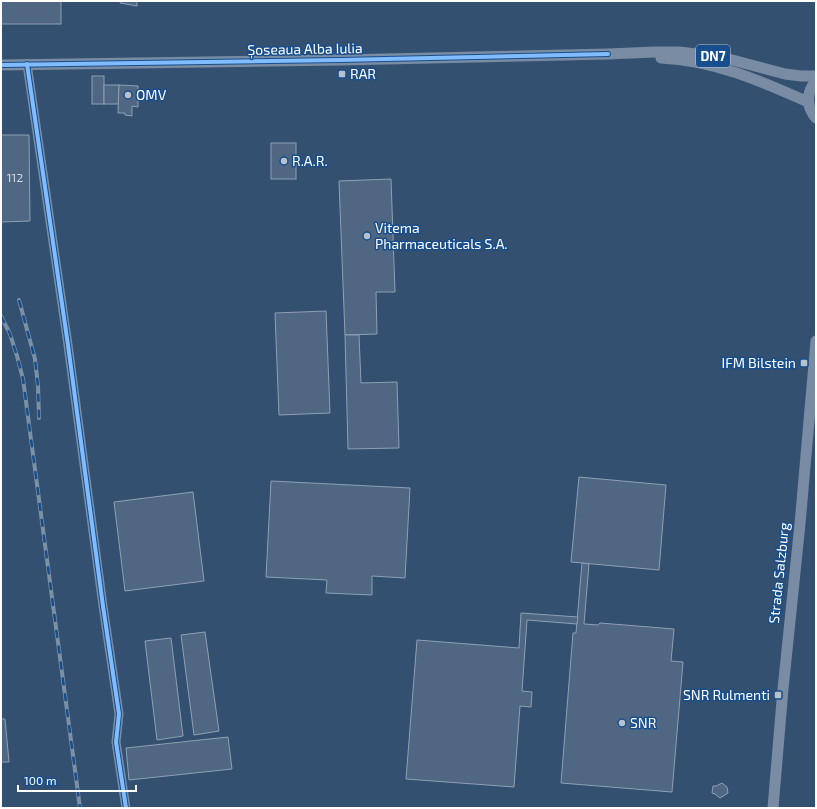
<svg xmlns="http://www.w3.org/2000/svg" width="817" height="809" font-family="'Exo 2',sans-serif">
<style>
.building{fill:#4f6782;stroke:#8ea0b4}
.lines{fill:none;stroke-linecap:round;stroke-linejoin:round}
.minor{stroke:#7a8fa6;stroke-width:9}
.major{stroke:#798ca3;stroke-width:11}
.rail-casing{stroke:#7b90a4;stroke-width:4}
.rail{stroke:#184e8c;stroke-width:2.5;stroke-dasharray:8;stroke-linecap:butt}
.cycleway-casing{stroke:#184e8c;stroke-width:6}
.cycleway{stroke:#80bcff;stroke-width:4}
.poi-dot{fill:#b8c2cd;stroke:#184e8c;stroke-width:1.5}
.labels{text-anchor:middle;stroke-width:3;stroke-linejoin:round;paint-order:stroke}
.number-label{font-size:12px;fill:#d3d9e0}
.shield{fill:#184e8c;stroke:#bacadc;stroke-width:1}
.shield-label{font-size:13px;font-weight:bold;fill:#fff}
.street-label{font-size:14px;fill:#fff;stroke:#184e8c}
.poi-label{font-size:14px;fill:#fff;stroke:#184e8c;text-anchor:start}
</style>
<rect width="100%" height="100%" fill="#335071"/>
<!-- building -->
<g class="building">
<rect x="1" y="1" width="60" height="23"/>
<polygon points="121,1 137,1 137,6 120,3"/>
<rect x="92" y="76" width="12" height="28"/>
<rect x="104" y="85" width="15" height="19"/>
<polygon points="119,85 138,86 138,107 132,106 132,116 125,115 125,113 118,113"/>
<polygon points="1,135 29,135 30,221 1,222"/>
<rect x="271" y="143" width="25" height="36"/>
<polygon points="391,179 395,292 376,292 377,334 345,335 339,181"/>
<polygon points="326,311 330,413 279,415 275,313"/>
<polygon points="345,335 359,335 361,383 397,382 399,448 348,449"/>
<polygon points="579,477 666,485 659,570 571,562"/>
<polygon points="271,481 410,488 405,578 372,576 372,595 326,593 327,580 266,577"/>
<polygon points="193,492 204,581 125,591 114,502"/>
<polygon points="582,563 589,564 584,624 598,625 600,623 674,629 671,661 683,662 672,792 561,783 573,633 576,633"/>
<polygon points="521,613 578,617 577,624 527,620 522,691 532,692 531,707 520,706 514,787 406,779 417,640 519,648"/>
<polygon points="205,632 219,731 194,735 181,635"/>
<polygon points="171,638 183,736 157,740 145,641"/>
<polygon points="1,719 5,719 9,762 1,762"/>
<polygon points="228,737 232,769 129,780 126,748"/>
<polygon points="722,783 727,787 728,793 720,798 715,794 712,793 713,786 716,786"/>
</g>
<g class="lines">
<!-- minor -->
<polyline class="minor" points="27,64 45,187 68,345 103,606 119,714 116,742 126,808"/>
<!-- major -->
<g class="major">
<path d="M661,58c52,2 100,23 147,44"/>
<polyline points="1,65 340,60 608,54 655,52 679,52 721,57 785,74 801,76 816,76"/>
<path d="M816,81c-10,11 -10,26 0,37"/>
<polyline points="773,808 783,689 800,524 816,341"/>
</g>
<defs>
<g id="rail">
<polyline points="19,300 35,359 38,386 39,418"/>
<polyline points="1,316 10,334 17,356 23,379 80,808"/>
</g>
</defs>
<!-- rail casing -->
<use href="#rail" class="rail-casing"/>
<!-- rail -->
<use href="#rail" class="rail"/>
<defs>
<g id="cycleway">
<polyline points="27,64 45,187 68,345 103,606 119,714 116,742 126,808"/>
<polyline points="1,65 340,60 608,54"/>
</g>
</defs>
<!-- cycleway casing -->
<use href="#cycleway" class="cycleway-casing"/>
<!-- cycleway -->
<use href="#cycleway" class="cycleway"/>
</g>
<!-- markers -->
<g class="poi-dot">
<rect x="338" y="70" width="8" height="8" rx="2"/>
<circle cx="128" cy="95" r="4"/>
<circle cx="284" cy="161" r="4"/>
<circle cx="367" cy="236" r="4"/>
<rect x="800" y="359" width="8" height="8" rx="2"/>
<rect x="774" y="691" width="8" height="8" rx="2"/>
<circle cx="622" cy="723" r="4"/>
</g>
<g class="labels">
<!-- number labels -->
<g class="number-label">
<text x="15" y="182">112</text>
</g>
<!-- shield labels -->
<rect class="shield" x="696" y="45" width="34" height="22" rx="3"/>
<g class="shield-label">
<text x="713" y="61">DN7</text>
</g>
<!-- street labels -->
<g class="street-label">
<text transform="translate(305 49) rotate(-1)" y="5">Șoseaua Alba Iulia</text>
<text transform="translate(779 573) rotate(-84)" y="5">Strada Salzburg</text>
</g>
<!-- poi labels -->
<g class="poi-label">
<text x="350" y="79">RAR</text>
<text x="136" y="100">OMV</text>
<text x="292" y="166">R.A.R.</text>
<text x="375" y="233">Vitema<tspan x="375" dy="16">Pharmaceuticals S.A.</tspan></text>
<text x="796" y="368" text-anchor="end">IFM Bilstein</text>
<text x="770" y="700" text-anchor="end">SNR Rulmenti</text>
<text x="630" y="728">SNR</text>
</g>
</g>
<!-- border -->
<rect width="817" height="809" fill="none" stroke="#ffffff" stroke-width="4"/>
<!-- scale -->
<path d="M18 785v6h118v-6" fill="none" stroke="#ffffff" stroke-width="2"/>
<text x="24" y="785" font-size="12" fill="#ffffff" stroke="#184e8c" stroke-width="3" paint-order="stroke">100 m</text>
</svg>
